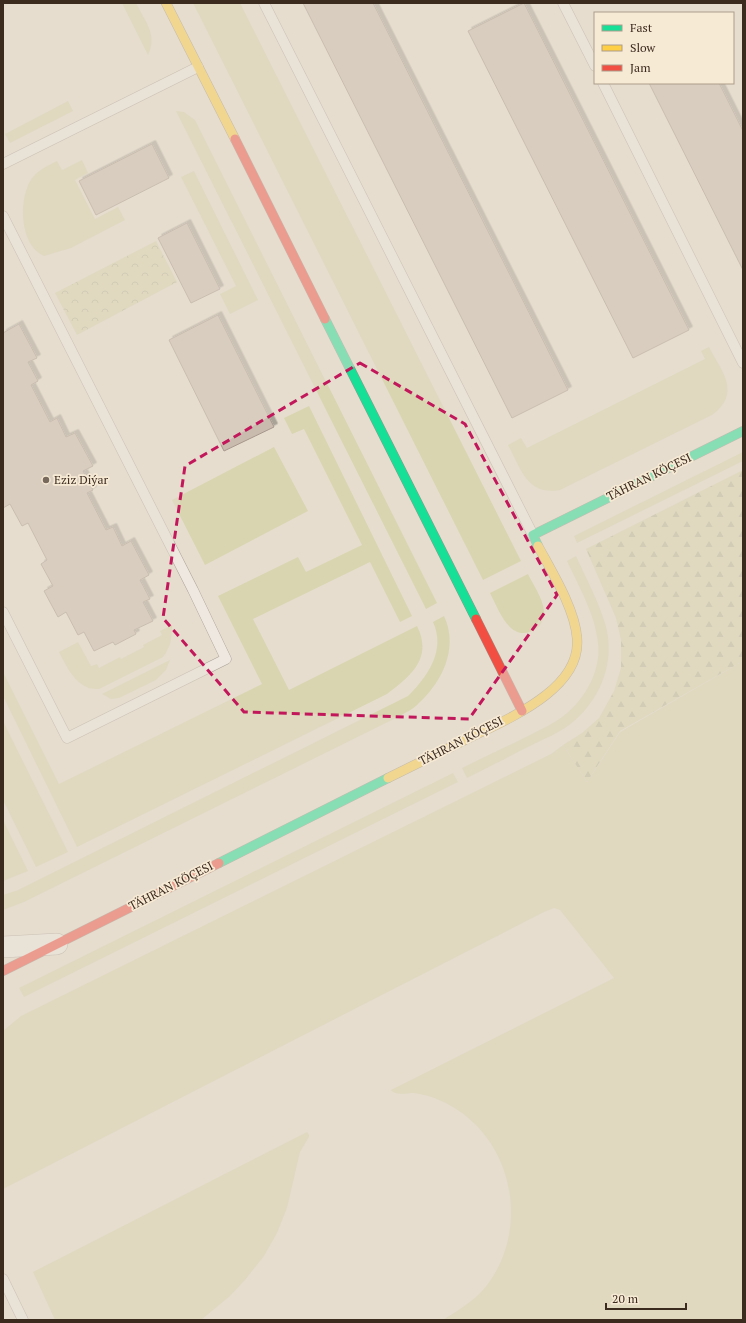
<svg xmlns="http://www.w3.org/2000/svg" width="746" height="1323" font-family="'PT Serif',serif">
<style>
.grass{fill:#d9d5b0}
.forest{fill:url(#forest-firs)}
.park{fill:url(#park-crowns)}
.building{fill:#cabbaf;stroke:#a7988d;filter:url(#shadow)}
.lines{fill:none;stroke-linecap:round;stroke-linejoin:round}
.lane-casing{stroke:#aba297;stroke-width:11}
.street-casing{stroke:#aba297;stroke-width:22}
.fast-casing{stroke:#9b9287;stroke-width:10}
.slow-casing{stroke:#9b9287;stroke-width:10}
.jam-casing{stroke:#9b9287;stroke-width:10}
.lane{stroke:#eee8e0;stroke-width:10}
.street{stroke:#eee8e0;stroke-width:21}
.fast{stroke:#16e098;stroke-width:9}
.slow{stroke:#ffcf43;stroke-width:9}
.jam{stroke:#f24e42;stroke-width:9}
.marked{fill:none;stroke:#c2185b;stroke-width:3;stroke-dasharray:8 5;stroke-linejoin:round}
.poi-dot{fill:#77695c;stroke:#f7ead4;stroke-width:1.5}
.labels{text-anchor:middle;stroke-width:3.5;stroke-linejoin:round;paint-order:stroke}
.street-label{font-size:12px;fill:#3b2a1e;stroke:#f7ead4}
.poi-label{font-size:12px;fill:#3b2a1e;stroke:#f7ead4;text-anchor:start}
</style>
<defs>
<pattern id="forest-firs" width="22" height="20" patternUnits="userSpaceOnUse"><rect width="22" height="20" fill="#d9d5b0"/><path d="M5 1l3.5 6h-7zM16 11l3.5 6h-7z" fill="#bbb797"/></pattern>
<pattern id="park-crowns" width="20" height="18" patternUnits="userSpaceOnUse"><rect width="20" height="18" fill="#d9d5b0"/><path d="M2 6a3 3 0 1 1 6 0M12 15a3 3 0 1 1 6 0" fill="none" stroke="#bbb797"/></pattern>
<filter id="shadow"><feDropShadow dx="3.5" dy="-3.5" stdDeviation="0" flood-color="#0004"/></filter>
</defs>
<rect width="100%" height="100%" fill="#e6ddce"/>
<!-- grass -->
<g class="grass">
<path d="M122,3h14c9,18 22,32 12,52z"/>
<polygon points="193,3 240,3 521,561 483,580"/>
<polygon points="68,101 73,111 10,143 5,134"/>
<polygon points="176,111 184,112 195,120 437,603 426,609"/>
<path d="M82,160l6,13 -13,7 20,39 23,-12 7,13 -54,28 -27,8c-25,-11 -26,-58 -12,-78 6,-8 17,-13 25,-17l5,9z"/>
<polygon points="194,171 258,300 230,314 220,294 236,286 181,177"/>
<path d="M709,347c13,25 33,46 3,68l-152,75c-33,6 -39,-21 -52,-45l13,-7 6,10 178,-89 -4,-8z"/>
<path d="M309,406l103,210 -12,6 -30,-60 -117,57 36,71 128,-64c16,32 -6,50 -30,68l-310,153 -74,-151v-24l56,112 203,-100 -44,-88 80,-39 8,15 56,-27 -58,-116 -12,5 -8,-16z"/>
<polygon points="274,447 308,511 205,565 172,500"/>
<polygon points="743,452 743,461 577,543 574,536"/>
<path d="M576,556c10,22 22,44 29,67 11,36 -3,74 -31,98 -12,11 -28,17 -42,24 -22,11 -43,22 -65,33l-5,-10c22,-11 44,-21 66,-32 13,-7 28,-13 39,-23 20,-17 34,-44 31,-70 -3,-29 -19,-56 -31,-82z"/>
<path d="M528,574c5,11 15,24 16,37 1,6 -3,15 -8,18 -26,16 -37,-19 -46,-36z"/>
<path d="M444,616c15,32 -2,67 -27,89 -5,5 -13,8 -19,12l-374,185 -21,8v-15l15,-5 390,-194c20,-20 38,-46 25,-74z"/>
<path d="M172,625c0,13 -1,22 -9,32l-64,32c-21,2 -32,-21 -40,-37l19,-10 13,24 6,-2 2,4 21,-11 1,2 23,-12 -1,-2 19,-10 -2,-4z"/>
<polygon points="170,660 166,670 156,680 119,698 111,699 102,694"/>
<path d="M743,661v659h-300c17,-11 36,-22 47,-39 38,-55 23,-136 -34,-172 -12,-8 -27,-14 -42,-16 -7,0 -19,3 -23,-3l223,-112 -54,-68 -6,-2 -10,4 -541,277v-158l18,-15 530,-262 12,-9 24,37 33,-50z"/>
<polygon points="3,721 68,852 36,867 3,800"/>
<polygon points="453,773 458,782 24,997 19,988"/>
<polygon points="3,820 28,871 3,881"/>
<polygon points="307,1132 309,1135 309,1137 300,1152 287,1208 277,1233 264,1256 245,1280 230,1296 201,1320 55,1320 33,1272"/>
</g>
<!-- forest -->
<polygon class="forest" points="743,470 743,661 620,731 587,782 563,745 582,733 599,718 614,691 621,668 621,640 616,618 586,549"/>
<!-- park -->
<polygon class="park" points="156,241 177,282 77,335 55,293"/>
<!-- building -->
<g class="building">
<polygon points="303,3 373,3 568,390 512,418"/>
<polygon points="524,3 689,330 633,358 468,31"/>
<polygon points="649,83 719,83 743,131 743,270"/>
<polygon points="152,144 169,178 96,215 79,181"/>
<polygon points="187,223 220,289 191,303 158,238"/>
<polygon points="218,315 274,427 224,451 169,340"/>
<polygon points="19,324 37,358 28,362 38,381 31,385 50,422 57,418 66,437 75,433 93,466 83,471 93,490 87,493 106,530 113,527 122,546 131,541 149,575 140,580 150,599 143,602 153,621 134,630 136,634 115,645 113,642 94,651 84,632 78,635 66,612 58,617 44,591 53,586 41,564 47,560 28,523 22,526 10,504 3,508 3,333"/>
</g>
<g class="lines">
<defs>
<g id="lane">
<polyline points="264,3 533,535"/>
<polyline points="563,3 595,66"/>
<polyline points="603,83 743,363"/>
<polyline points="3,164 198,67"/>
<polyline points="3,216 193,590 226,659 67,738 3,612"/>
<polyline points="3,1279 23,1320"/>
</g>
<polyline id="street" points="3,947 57,944"/>
<g id="fast">
<polyline points="325,319 476,619"/>
<polyline points="538,546 533,535 743,431"/>
<polyline points="219,863 388,778"/>
</g>
<g id="slow">
<polyline points="166,3 235,139"/>
<path d="M388,778c26,-13 53,-26 79,-39 38,-19 115,-49 110,-101 -2,-29 -25,-66 -39,-92"/>
</g>
<g id="jam">
<polyline points="235,139 325,319"/>
<polyline points="476,619 522,711"/>
<polyline points="3,971 219,863"/>
</g>
</defs>
<!-- lane casing -->
<use href="#lane" class="lane-casing"/>
<!-- street casing -->
<use href="#street" class="street-casing"/>
<!-- fast casing -->
<use href="#fast" class="fast-casing"/>
<!-- slow casing -->
<use href="#slow" class="slow-casing"/>
<!-- jam casing -->
<use href="#jam" class="jam-casing"/>
<!-- lane -->
<use href="#lane" class="lane"/>
<!-- street -->
<use href="#street" class="street"/>
<!-- fast -->
<use href="#fast" class="fast"/>
<!-- slow -->
<use href="#slow" class="slow"/>
<!-- jam -->
<use href="#jam" class="jam"/>
</g>
<!-- marked area -->
<path d="M0 0H746V1323H0ZM360,363l105,61 92,171 -88,124 -225,-7 -81,-94 22,-152z" fill="#e6ddce" fill-opacity=".55" fill-rule="evenodd"/>
<path class="marked" d="M360,363l105,61 92,171 -88,124 -225,-7 -81,-94 22,-152z"/>
<!-- markers -->
<circle class="poi-dot" cx="46" cy="480" r="4"/>
<g class="labels">
<!-- street labels -->
<g class="street-label">
<text transform="translate(649 477) rotate(-26)" y="4">TÄHRAN KÖÇESI</text>
<text transform="translate(461 741) rotate(-27)" y="4">TÄHRAN KÖÇESI</text>
<text transform="translate(171 886) rotate(-27)" y="4">TÄHRAN KÖÇESI</text>
</g>
<!-- poi labels -->
<g class="poi-label">
<text x="54" y="484">Eziz Diýar</text>
</g>
</g>
<!-- border -->
<rect width="746" height="1323" fill="none" stroke="#3b2a1e" stroke-width="8"/>
<!-- legend -->
<rect x="594" y="12" width="140" height="72" fill="#f7ead4" stroke="#ac9d8b"/>
<rect x="602" y="25" width="20" height="6" fill="#16e098" stroke="#ac9d8b"/>
<text x="630" y="32" font-size="12" fill="#3b2a1e">Fast</text>
<rect x="602" y="45" width="20" height="6" fill="#ffcf43" stroke="#ac9d8b"/>
<text x="630" y="52" font-size="12" fill="#3b2a1e">Slow</text>
<rect x="602" y="65" width="20" height="6" fill="#f24e42" stroke="#ac9d8b"/>
<text x="630" y="72" font-size="12" fill="#3b2a1e">Jam</text>
<!-- scale -->
<path d="M606 1303v6h80v-6" fill="none" stroke="#3b2a1e" stroke-width="2"/>
<text x="612" y="1303" font-size="12" fill="#3b2a1e" stroke="#f7ead4" stroke-width="3" paint-order="stroke">20 m</text>
</svg>
